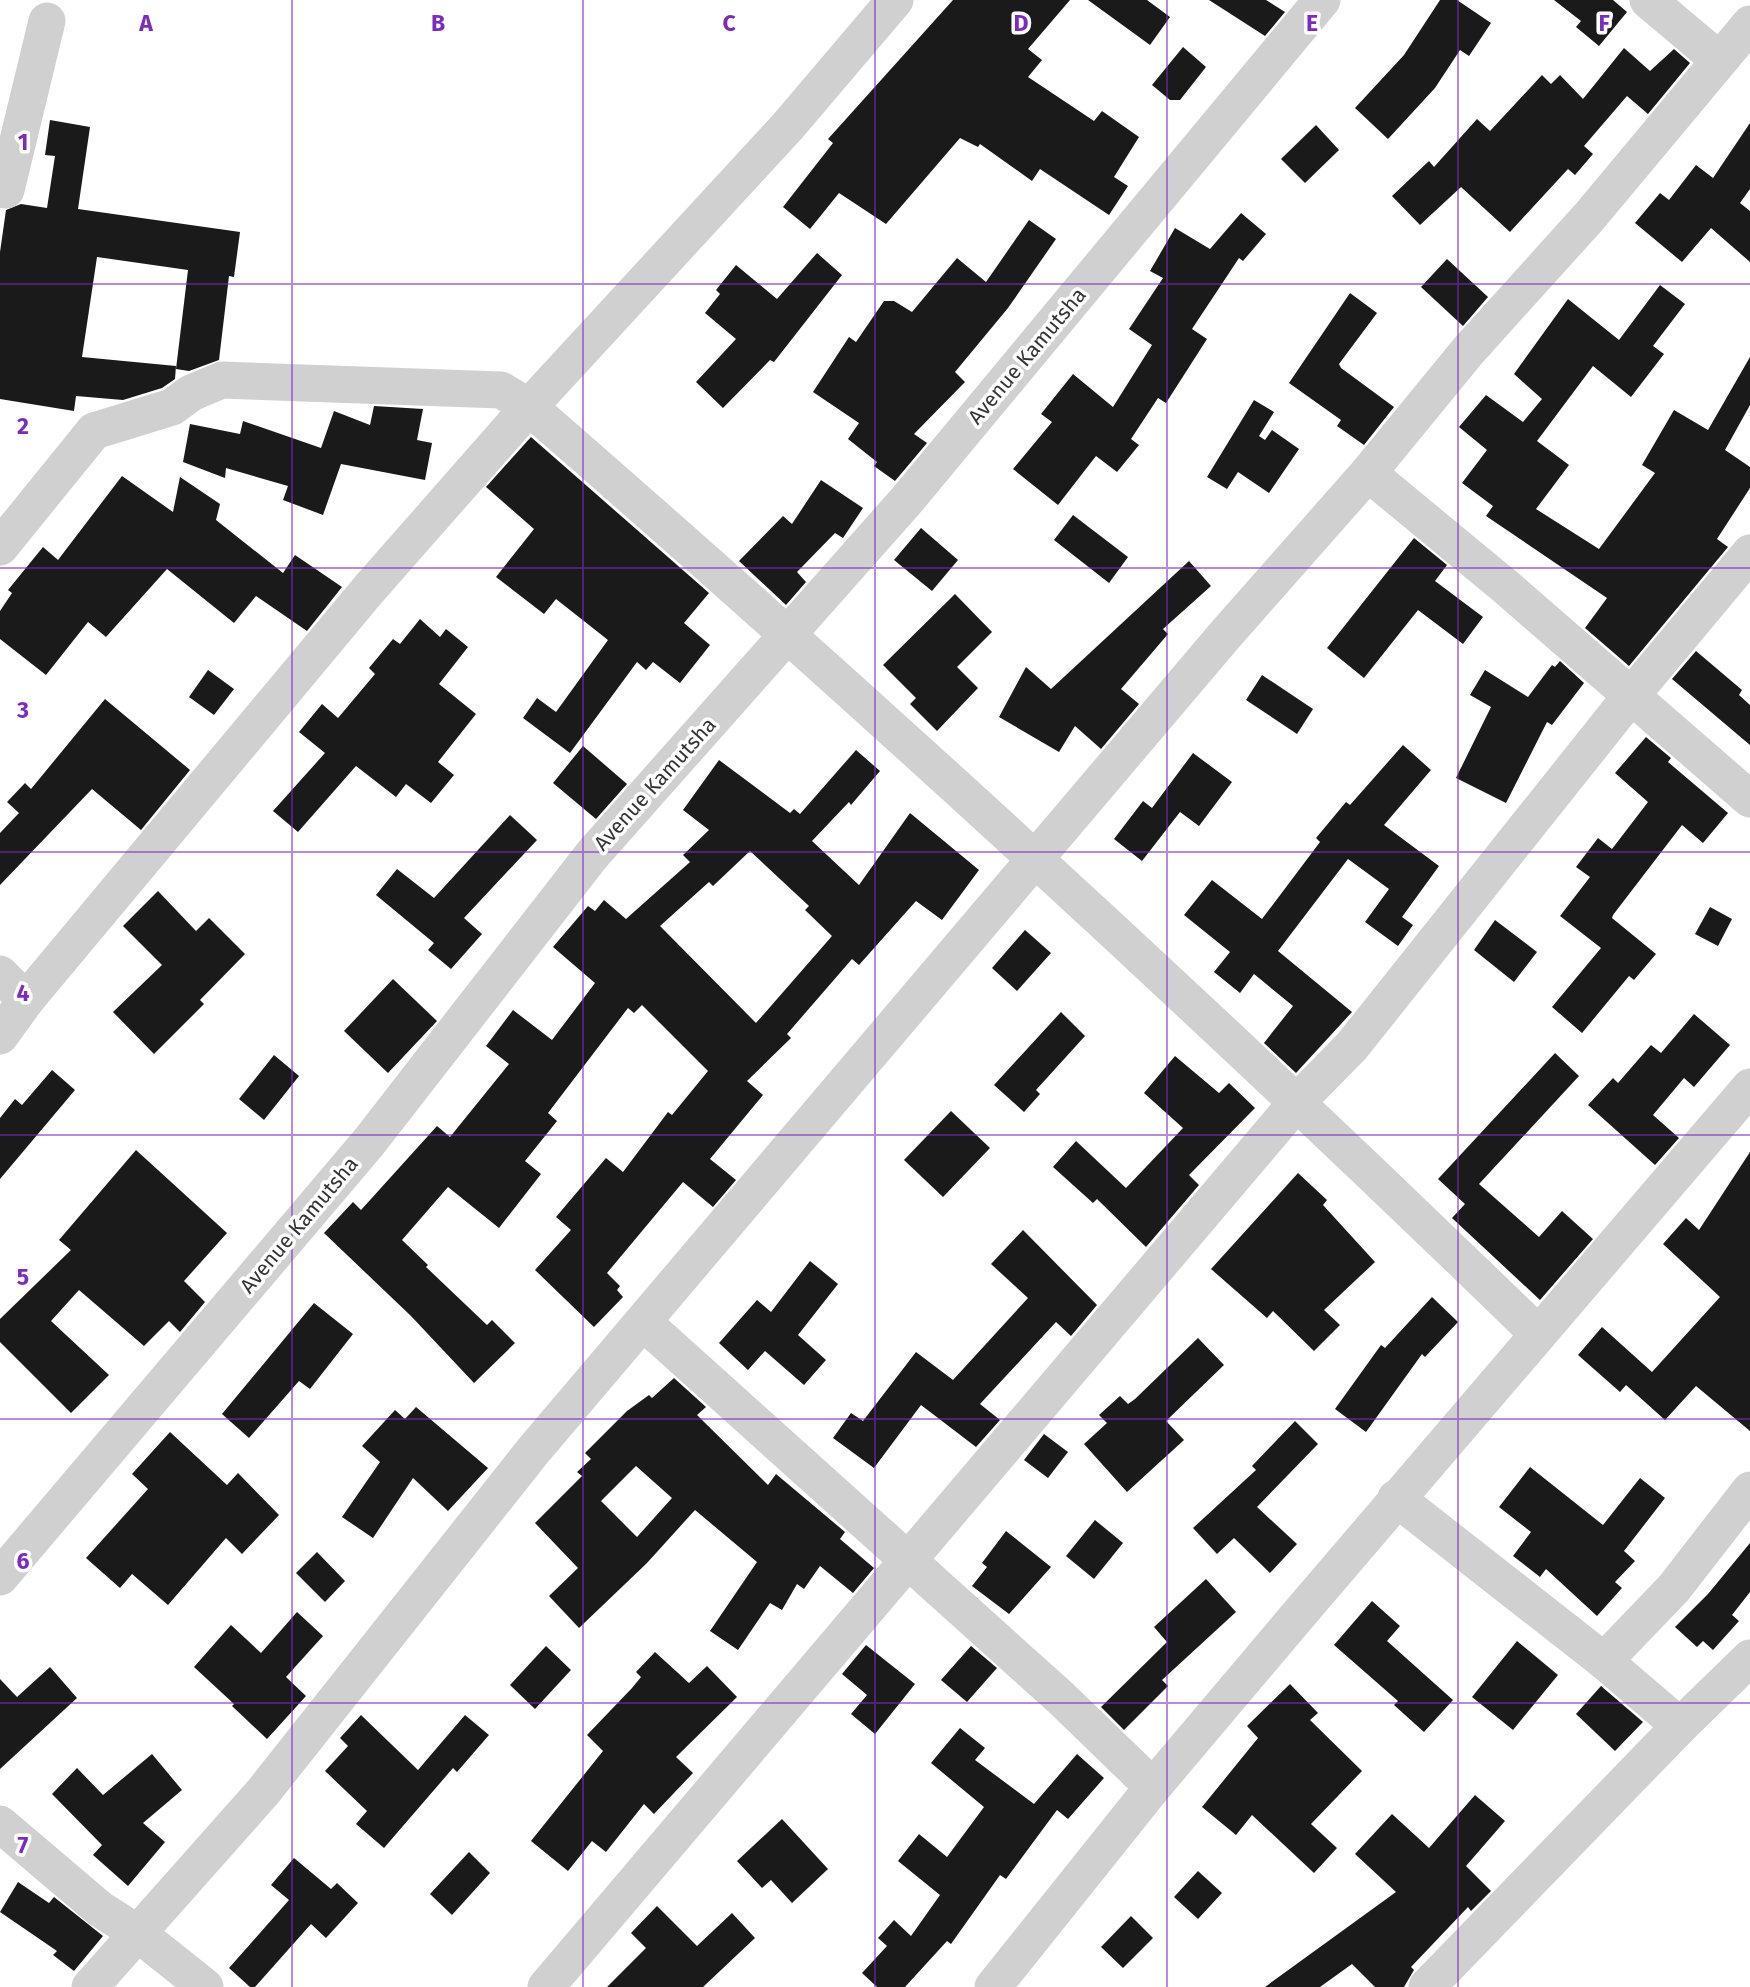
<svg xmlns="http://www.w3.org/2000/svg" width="1750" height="1987" font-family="'Fira Sans',sans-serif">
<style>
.building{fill:#1a1a1a;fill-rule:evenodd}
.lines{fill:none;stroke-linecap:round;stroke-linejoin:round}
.minor{stroke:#d0d0d0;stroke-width:37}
.grid{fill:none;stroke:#7b2cbf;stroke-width:2;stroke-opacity:0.55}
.labels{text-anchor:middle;stroke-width:7;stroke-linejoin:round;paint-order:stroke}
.street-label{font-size:21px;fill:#333;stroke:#fff}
.grid-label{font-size:23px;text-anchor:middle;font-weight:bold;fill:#7b2cbf;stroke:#fff;stroke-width:7;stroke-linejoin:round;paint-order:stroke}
</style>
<rect width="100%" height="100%" fill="#fff"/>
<!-- building -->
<g class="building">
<polygon points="953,0 1070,0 1028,49 1042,60 1028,77 1094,121 1102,111 1139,137 1114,177 1128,186 1109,215 1040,169 1032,181 980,144 978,147 960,138 886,224 839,193 810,229 783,207 833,143 828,139"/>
<polygon points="1088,0 1147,0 1170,17 1150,45"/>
<polygon points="1209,0 1266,0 1285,12 1265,36"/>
<polygon points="1440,0 1457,0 1491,23 1469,56 1460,50 1435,88 1388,139 1355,108 1404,55"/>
<polygon points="1554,0 1613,0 1627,12 1599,46 1576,27 1581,21"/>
<polygon points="1183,47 1206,67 1180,100 1170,100 1152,85"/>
<polygon points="1624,48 1650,71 1674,49 1690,63 1648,114 1627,96 1584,146 1593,154 1575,175 1568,169 1510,232 1461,187 1420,225 1392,196 1429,161 1434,167 1477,119 1490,131 1542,75 1551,84 1560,75 1583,99"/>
<polygon points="50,120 90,127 78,209 240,232 234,277 229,276 219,360 189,371 176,369 188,270 97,257 82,357 176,366 175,379 162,388 123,400 76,396 74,411 0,399 0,252 6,210 21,204 47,208 55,156 45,155"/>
<polygon points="1750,123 1750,189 1740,203 1750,211 1750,262 1711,228 1682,262 1635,223 1660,193 1669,200 1696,165 1713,178"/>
<polygon points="1316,125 1339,150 1305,183 1281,159"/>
<polygon points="1241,213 1266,234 1243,261 1239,258 1192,329 1207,339 1166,403 1158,398 1131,439 1139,445 1117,472 1096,456 1058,505 1013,469 1052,422 1041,414 1073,374 1113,407 1152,345 1129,329 1163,278 1150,271 1175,228 1210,249"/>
<polygon points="1029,220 1056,239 1008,308 955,372 965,382 914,434 927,443 895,481 874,466 877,462 848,439 859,423 813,392 849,337 856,342 884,301 894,301 912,312 957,258 986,282"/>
<polygon points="817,253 842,275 774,362 770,360 723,408 696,382 736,339 705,313 720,294 716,290 736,265 777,299"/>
<polygon points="1447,259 1488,297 1463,326 1421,287"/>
<polygon points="1660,285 1685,304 1653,346 1664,354 1631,397 1593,366 1537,441 1569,465 1536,509 1599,549 1655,473 1642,465 1674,410 1708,430 1750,357 1750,405 1725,450 1750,467 1750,488 1717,539 1728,547 1629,666 1585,628 1607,598 1486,516 1493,506 1462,483 1487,450 1459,427 1486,395 1523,422 1542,399 1514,374 1568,299 1619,340"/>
<polygon points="1350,293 1377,313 1339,364 1341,368 1394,407 1364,445 1337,426 1341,420 1289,383"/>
<polygon points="1254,400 1274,412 1259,436 1265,440 1272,430 1299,449 1269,493 1238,472 1227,489 1207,477"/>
<polygon points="374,406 423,409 417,440 432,443 425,480 341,464 323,515 283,500 288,486 226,468 225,478 183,462 190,424 240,434 243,421 321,448 334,411 370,425"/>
<polygon points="531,437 709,593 684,623 710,645 680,683 653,662 646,670 637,662 570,753 523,718 537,698 556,712 608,640 556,599 544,614 496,577 534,529 486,487"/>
<polygon points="122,476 173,512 180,477 220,504 216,520 283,573 295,555 342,587 307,631 256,596 234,623 167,569 106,637 88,622 46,675 0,639 0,611 12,593 8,590 43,547 58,560"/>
<polygon points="821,480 863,508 843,538 835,533 797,572 806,582 786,605 739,561 783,516 792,524"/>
<polygon points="1073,515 1128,557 1109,583 1054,540"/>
<polygon points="921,528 958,560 932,591 894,560"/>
<polygon points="1414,538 1447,565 1435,581 1483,617 1463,644 1418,610 1364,678 1327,648"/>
<polygon points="1189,561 1211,586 1163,629 1168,634 1121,689 1139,704 1101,749 1075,726 1059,752 999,717 1026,667 1051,689"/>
<polygon points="955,594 992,632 957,667 978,688 937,731 910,704 916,698 883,665"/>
<polygon points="420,619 440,637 446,629 468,647 439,684 476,714 438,762 454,775 431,803 406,784 396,797 356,766 298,832 273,811 325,753 299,732 322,704 338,718 375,674 369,668 393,639 400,644"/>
<polygon points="1696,651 1742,690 1739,695 1750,705 1750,745 1672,679"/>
<polygon points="1560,661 1584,683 1552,725 1547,722 1506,803 1456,778 1491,707 1470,695 1485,670 1528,697 1552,665 1555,667"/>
<polygon points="208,670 234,689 214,715 189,697"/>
<polygon points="1262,675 1313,709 1297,734 1246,700"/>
<polygon points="105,699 190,770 141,830 92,789 0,885 0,833 19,813 7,802 25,783 31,789"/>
<polygon points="1646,737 1671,758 1668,762 1728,813 1703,843 1682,825 1613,915 1612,918 1656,954 1634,980 1629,976 1582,1033 1552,1007 1601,948 1560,916 1590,877 1576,867 1598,838 1612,849 1648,802 1615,773"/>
<polygon points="1403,745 1431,770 1384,825 1439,866 1402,917 1413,925 1398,946 1365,922 1389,889 1348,859 1278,951 1352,1012 1296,1073 1264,1043 1293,1006 1254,974 1240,993 1214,972 1230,952 1184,915 1212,880 1262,919 1320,842 1316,838 1346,802 1350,805"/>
<polygon points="583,746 627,784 596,819 553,783"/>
<path d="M856,750l24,21 -29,34 -2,-3 -37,39 47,44 51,-72 69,57 -37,50 -26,-19 -57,64 -7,-6 -65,75 4,4 -44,43 16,14 -53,64 26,21 -23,27 -30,-25 -76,91 13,13 -3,4 6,7 -29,30 -59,-57 36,-40 -15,-13 50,-59 17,14 45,-60 4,3 36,-44 -66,-66 -8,8 -6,-5 -80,105 9,8 -32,40 16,13 -42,54 -51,-41 -46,53 26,25 -2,2 61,58 5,-5 23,23 -41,40 -63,-67 -87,-83 29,-31 8,8 76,-84 13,11 59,-73 -23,-18 27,-36 39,30 43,-57 -42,-36 35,-41 7,5 9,-11 22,19 64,-57 -7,-7 26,-25 -26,-20 36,-50 71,53 4,-4 6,5zM750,851l59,55 -4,4 27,26 -76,87 -96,-97 49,-44 4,4z"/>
<polygon points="1193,753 1232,782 1199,826 1180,812 1142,861 1114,839 1143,801 1152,808"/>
<polygon points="510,815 537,840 464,918 482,934 451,969 428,950 434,943 376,895 397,869 434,898"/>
<polygon points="158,891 196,931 209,918 245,954 200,1000 204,1004 154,1054 113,1012 162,965 123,926"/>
<polygon points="1710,907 1732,919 1718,946 1695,934"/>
<polygon points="1495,920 1537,952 1514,982 1474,950"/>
<polygon points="1025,930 1051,953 1017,991 992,968"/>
<polygon points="393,979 437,1021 388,1073 344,1031"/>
<polygon points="1061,1012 1085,1036 1036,1090 1040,1094 1024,1112 994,1085"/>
<polygon points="1694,1014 1730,1045 1694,1087 1684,1078 1653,1115 1679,1138 1655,1165 1588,1105 1613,1078 1618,1083 1651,1045 1661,1053"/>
<polygon points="1555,1053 1579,1076 1479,1184 1539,1237 1562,1211 1593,1239 1540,1300 1452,1218 1465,1204 1438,1179"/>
<polygon points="274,1055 299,1076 264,1120 239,1099"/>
<polygon points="1175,1056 1219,1093 1229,1083 1255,1108 1189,1175 1199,1185 1146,1247 1097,1199 1093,1203 1053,1167 1076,1141 1126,1188 1183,1128 1144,1093"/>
<polygon points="52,1070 75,1090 0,1179 0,1118 15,1099 22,1105"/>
<polygon points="951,1111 990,1148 943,1197 904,1160"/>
<polygon points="136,1150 227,1233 184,1281 205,1302 180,1332 169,1321 144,1346 79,1290 51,1321 109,1375 71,1413 0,1342 0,1319 71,1250 59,1240"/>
<polygon points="1750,1152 1750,1431 1696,1386 1665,1420 1626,1385 1620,1392 1578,1355 1602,1327 1652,1372 1720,1297 1663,1244 1686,1218 1699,1230"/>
<polygon points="1298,1173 1327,1200 1323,1205 1375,1262 1324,1310 1340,1325 1314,1351 1273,1311 1267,1318 1211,1269"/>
<polygon points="1023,1230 1097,1305 1071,1336 1056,1322 980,1404 1000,1420 976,1447 921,1405 874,1468 833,1438 851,1413 863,1421 916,1352 953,1380 1028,1298 991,1264"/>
<polygon points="810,1261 838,1284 798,1335 826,1360 804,1385 765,1351 748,1370 719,1343 757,1300 771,1312"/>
<polygon points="1432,1297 1458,1322 1425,1357 1422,1354 1366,1432 1335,1409 1381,1345 1385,1348"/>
<polygon points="314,1303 353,1334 310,1389 299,1381 249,1438 222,1414"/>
<polygon points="1198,1338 1224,1365 1166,1421 1184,1440 1127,1492 1084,1444 1107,1423 1099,1415 1120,1396 1128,1404 1135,1399"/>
<path d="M674,1378l32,29 -9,8 71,70 8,-11 69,58 -5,7 34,29 -21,25 -33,-27 -16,23 -7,-5 -15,26 -12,-7 -32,47 -28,-19 47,-69 -62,-52 -48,53 -68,65 -30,-32 29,-28 -43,-45 47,-47 -5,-4 14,-13 -6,-6 42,-42 22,-16 3,3zM636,1466l36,32 -35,39 -36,-36z"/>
<polygon points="416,1407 488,1468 448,1511 413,1478 373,1538 342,1517 380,1462 362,1446 395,1410 405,1419"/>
<polygon points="1295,1421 1318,1444 1257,1507 1297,1544 1270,1573 1234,1538 1217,1554 1193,1528 1256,1470 1252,1466"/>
<polygon points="170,1432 227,1485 238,1473 279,1515 242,1554 226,1538 168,1605 132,1574 120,1588 86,1558 148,1489 132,1474"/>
<polygon points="1044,1434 1068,1452 1048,1478 1024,1460"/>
<polygon points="1530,1467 1603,1525 1640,1478 1665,1498 1624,1551 1635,1561 1615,1582 1622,1588 1597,1616 1546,1569 1540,1577 1513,1556 1531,1532 1499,1507"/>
<polygon points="1095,1520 1123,1543 1094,1579 1066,1556"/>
<polygon points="1006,1531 1051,1567 1009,1614 972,1586 987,1567 982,1563"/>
<polygon points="1750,1543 1750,1592 1732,1615 1739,1621 1713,1650 1703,1641 1697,1647 1675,1627 1708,1594"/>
<polygon points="317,1552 345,1581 325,1602 296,1573"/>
<polygon points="1206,1579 1236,1612 1162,1680 1168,1686 1124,1730 1101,1707 1167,1642 1154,1627"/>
<polygon points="1372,1601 1400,1626 1387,1641 1453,1700 1424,1732 1394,1705 1398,1701 1334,1645"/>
<polygon points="297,1612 323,1636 286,1677 306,1696 267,1739 232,1706 234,1704 194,1667 231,1625 261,1653"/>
<polygon points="1517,1641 1558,1675 1513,1730 1472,1697"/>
<polygon points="866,1645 915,1684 875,1734 851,1714 867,1695 842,1674"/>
<polygon points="546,1646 571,1670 535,1709 510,1685"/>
<polygon points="971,1646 997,1668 967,1702 941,1680"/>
<polygon points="655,1652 689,1683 707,1666 737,1697 676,1757 693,1773 654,1814 644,1804 606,1852 592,1841 568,1871 531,1841 603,1751 587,1735 632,1688 641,1677 636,1672"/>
<polygon points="50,1667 77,1698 0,1769 0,1679 17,1697"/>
<polygon points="1290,1684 1318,1713 1310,1720 1362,1771 1311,1824 1337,1848 1314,1873 1252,1815 1236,1835 1202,1807 1258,1738 1247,1726"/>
<polygon points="1601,1686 1643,1722 1615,1751 1576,1714"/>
<polygon points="361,1715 418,1770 465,1715 489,1735 457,1772 453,1768 384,1848 356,1824 367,1811 325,1771 348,1746 340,1738"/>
<polygon points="960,1728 985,1748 975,1760 1034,1804 1077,1754 1104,1778 1068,1819 1057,1810 1006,1879 1000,1875 951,1944 947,1941 905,1987 877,1987 862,1973 887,1946 878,1938 894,1920 911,1936 940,1895 898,1861 919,1834 947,1857 984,1807 931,1763"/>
<polygon points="152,1754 182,1790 143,1823 165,1842 128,1886 93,1855 102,1845 52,1794 77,1768 103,1795"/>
<polygon points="1475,1795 1505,1821 1466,1866 1491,1891 1471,1911 1468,1907 1411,1967 1414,1970 1404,1987 1375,1987 1352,1964 1320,1987 1265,1987 1396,1892 1355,1854 1392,1814 1429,1848"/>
<polygon points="782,1819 828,1869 792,1903 771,1880 762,1888 737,1861"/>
<polygon points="469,1852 490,1873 452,1915 430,1894"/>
<polygon points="294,1858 331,1889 337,1883 358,1903 326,1938 311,1924 255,1987 250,1987 229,1968 289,1900 271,1885"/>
<polygon points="1198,1871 1222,1893 1198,1919 1174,1897"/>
<polygon points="18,1882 49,1903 54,1897 103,1936 74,1971 53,1955 57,1951 0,1912"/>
<polygon points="657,1906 697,1946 732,1913 755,1938 703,1987 607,1987 646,1948 631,1933"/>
<polygon points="1131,1916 1153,1938 1123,1968 1101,1947"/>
</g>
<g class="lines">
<!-- minor -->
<g class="minor">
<polyline points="1648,0 1718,59"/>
<polyline points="0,189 6,190 47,21"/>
<polyline points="1368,473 1506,587 1750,799"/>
<path d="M0,547l94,-116 78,-24 19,-14 31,-13 279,10 28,17c345,300 681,608 1009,927"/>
<polyline points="0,974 26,1000"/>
<polyline points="0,1036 26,1000 369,589 529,407 788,126 895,0"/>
<polyline points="643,1322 1061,1698 1153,1787"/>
<polyline points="1396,1498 1604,1661 1680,1726"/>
<polyline points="0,1577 369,1142 592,855 906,501 1322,0"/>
<polyline points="1604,1661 1674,1588 1750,1490"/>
<polyline points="0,1824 100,1909 136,1932 205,1987"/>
<polyline points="90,1987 263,1792 533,1451 1225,635 1368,473 1468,351 1589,217 1750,24"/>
<polyline points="546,1987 1298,1101 1352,1046 1630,697 1750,553"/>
<polyline points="993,1987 1153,1787 1300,1613 1750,1087"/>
<polyline points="1427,1987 1680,1726 1750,1658"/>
</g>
</g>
<!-- grid -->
<path class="grid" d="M292,0v1987M583,0v1987M875,0v1987M1167,0v1987M1458,0v1987M0,284h1750M0,568h1750M0,852h1750M0,1135h1750M0,1419h1750M0,1703h1750"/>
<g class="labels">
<!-- street labels -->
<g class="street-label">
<text transform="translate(1027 356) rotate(-50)" y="7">Avenue Kamutsha</text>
<text transform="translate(655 784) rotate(-48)" y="7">Avenue Kamutsha</text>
<text transform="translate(299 1225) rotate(-50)" y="7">Avenue Kamutsha</text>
</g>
</g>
<g class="grid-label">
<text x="146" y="31">A</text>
<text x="438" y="31">B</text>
<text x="729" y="31">C</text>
<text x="1021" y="31">D</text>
<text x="1312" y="31">E</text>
<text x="1604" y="31">F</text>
<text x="23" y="150">1</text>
<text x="23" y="434">2</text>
<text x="23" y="718">3</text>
<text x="23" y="1001">4</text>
<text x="23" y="1285">5</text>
<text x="23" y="1569">6</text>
<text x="23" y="1853">7</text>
</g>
</svg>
